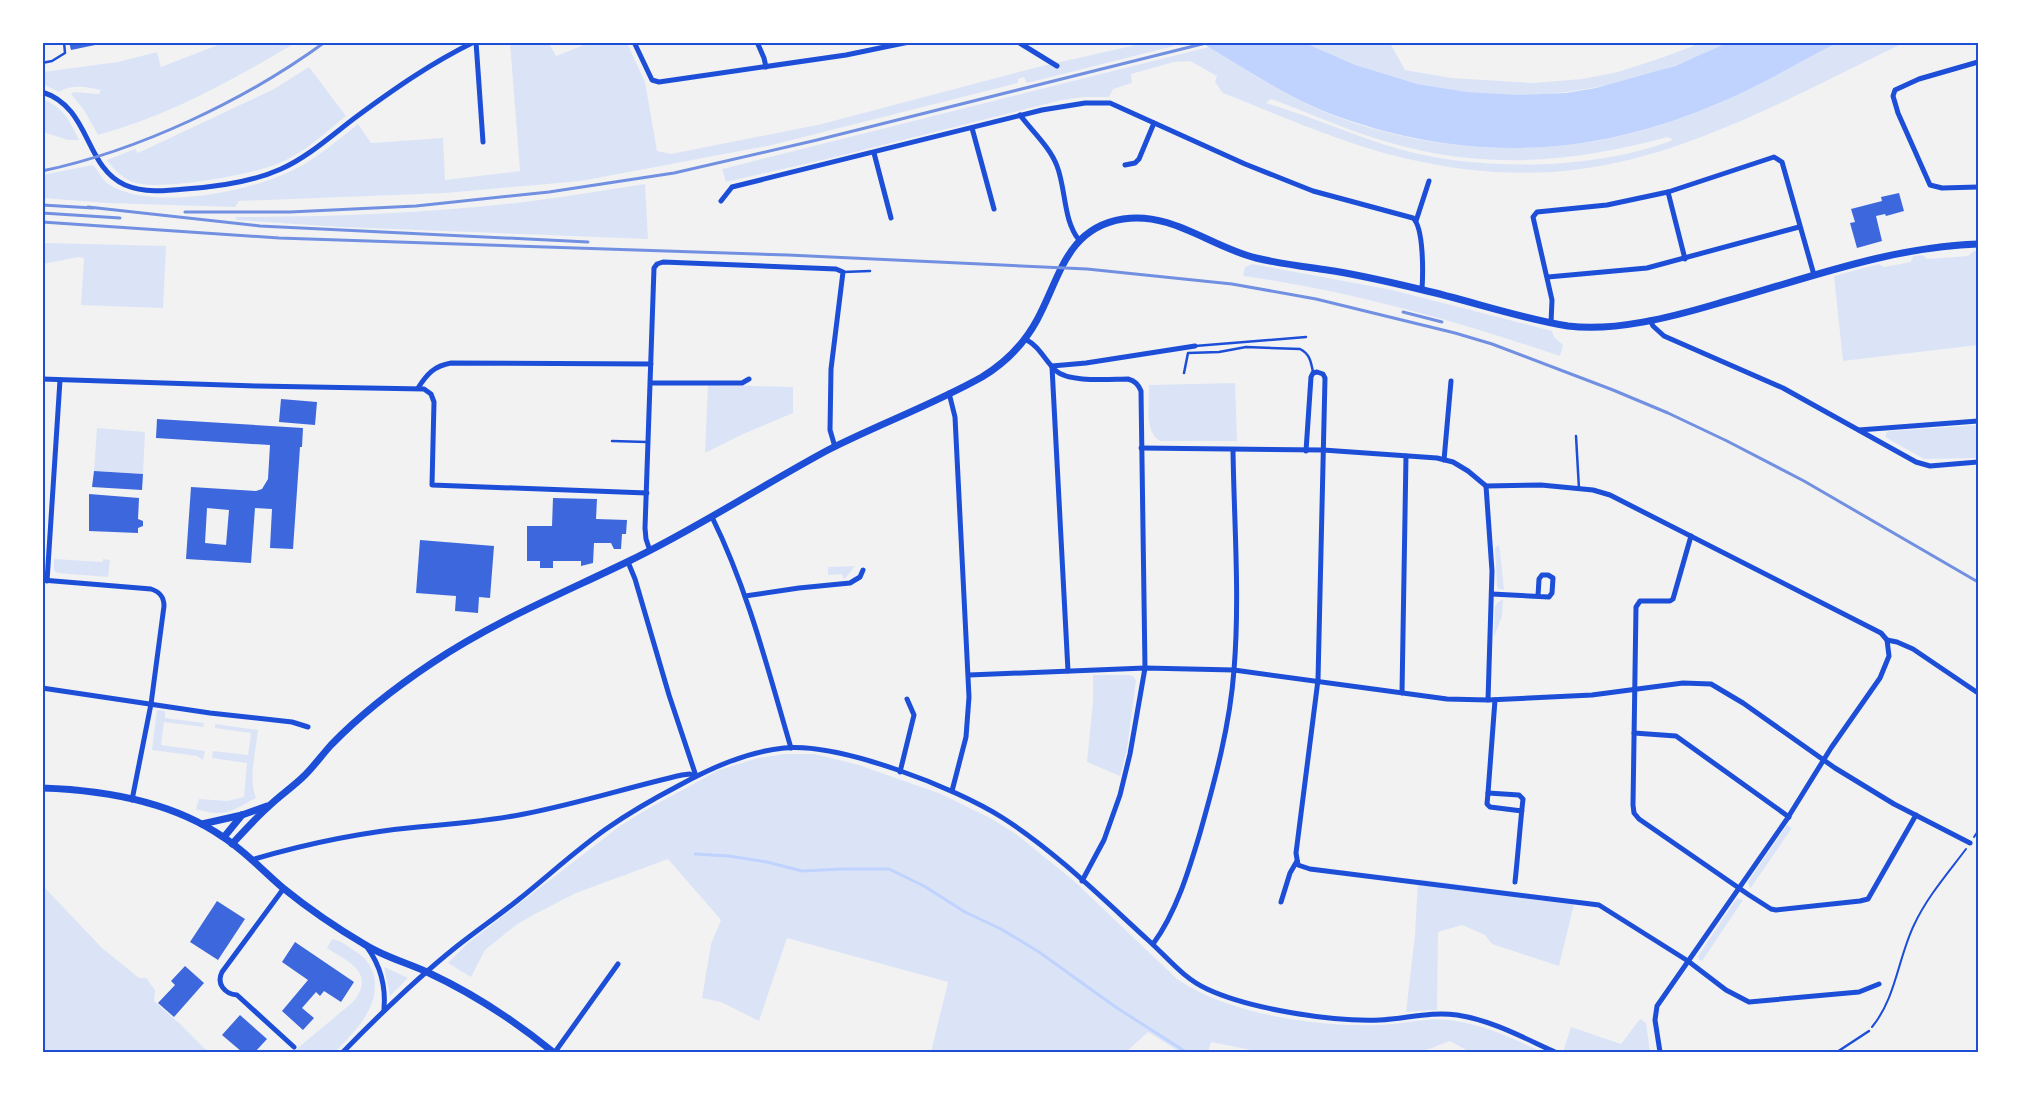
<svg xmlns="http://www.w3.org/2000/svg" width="2021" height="1095" font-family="Inter,sans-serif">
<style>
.green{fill:#dbe4f7;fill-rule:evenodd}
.water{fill:#bfd3fe}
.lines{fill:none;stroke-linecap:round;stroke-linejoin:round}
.stream{stroke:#bfd3fe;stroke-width:3}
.building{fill:#3d67dc;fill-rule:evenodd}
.path{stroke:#1d4ed8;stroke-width:2}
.service{stroke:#1d4ed8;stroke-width:2.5}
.minor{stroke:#1d4ed8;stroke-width:5}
.tertiary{stroke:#1d4ed8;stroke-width:7}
.rail{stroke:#7290e2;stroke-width:3}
.neatline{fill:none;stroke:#1d4ed8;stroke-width:2}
</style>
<rect width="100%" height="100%" fill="#f2f2f2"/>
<!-- green -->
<g class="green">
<path d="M223,43h72c-62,37 -127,73 -197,92l-14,-25 -13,-16 3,-2 25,2 2,-4c-15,-3 -29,-6 -42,2l-16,-8v-12l75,-10 39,-10 4,15z"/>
<path d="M510,43h39l7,13 33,-13h38l18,39 12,69 14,3 151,-30 216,-57 107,-24h27l2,3 -147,37 -3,-6 -6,2v4l-246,62 -191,36 -136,12 -206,8 -4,6 -129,-4 -63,-5 -1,-23 51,-10c5,6 10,16 17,20 41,25 130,8 172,-10 29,-11 52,-32 76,-51l13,19 72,-5 2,42 75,-9z"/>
<path d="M1305,43h85l15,27 46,8 82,5 49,-4 36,-7 43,-14 40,-15h26c-139,68 -283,71 -422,0z"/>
<path d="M1837,43h67c-104,49 -208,110 -323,126 -57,8 -117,3 -173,-10 -64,-15 -124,-42 -185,-66l-8,-11 2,-6 -27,-15 -16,1 -43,12 1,9 -19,6 -4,8h-26l-21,3 -231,58 -105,24 -4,-13 487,-122c30,18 60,38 91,54 114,55 257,62 376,19 56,-20 108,-50 161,-77zM1271,99c33,12 64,26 97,37 103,35 196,29 300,1l5,3c-78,30 -193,32 -274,9 -45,-13 -88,-33 -133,-46z"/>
<path d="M309,67l37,49c-21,17 -43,38 -69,48 -26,11 -124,29 -147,17 -8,-4 -18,-13 -23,-21l28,-11 3,4 136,-64z"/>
<path d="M43,99c21,9 26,21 36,41h-11l-25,-8z"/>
<path d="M645,184l3,55 -307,-12 -105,-7v-3c96,0 192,-4 288,-15 40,-5 80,-12 121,-18z"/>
<polygon points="47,243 166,246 163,308 81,305 84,258 79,257 43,264 43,244"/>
<polygon points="1974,251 1978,251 1978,345 1843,361 1834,276 1879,264 1884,267 1911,262 1913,256 1923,255 1927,259 1968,256"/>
<path d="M1252,264l140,26 160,41 2,6 9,8 -3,11c-104,-35 -208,-65 -317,-80l2,-9z"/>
<path d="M1235,383l2,58h-77c-17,-11 -10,-39 -11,-56z"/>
<polygon points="708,385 793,387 793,413 743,434 705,453"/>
<polygon points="1978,425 1978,458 1924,459 1885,437 1887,432 1890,431"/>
<polygon points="97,428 145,432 143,474 94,471"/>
<polygon points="1499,545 1500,551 1504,590 1499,589 1497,586 1495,548"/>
<polygon points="54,559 103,562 103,559 110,560 108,577 57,573 54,570"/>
<polygon points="855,566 844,580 842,574 828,575 828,567"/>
<polygon points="1503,599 1502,616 1494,637 1495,607 1497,603"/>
<polygon points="1093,675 1129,675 1133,676 1136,680 1127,749 1120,776 1087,762 1093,702"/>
<polygon points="157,710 165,711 165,718 204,723 203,727 164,722 161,745 205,751 203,760 197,756 152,750"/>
<path d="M215,724l43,6c-2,20 -10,49 -2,68 -25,13 -31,20 -60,11l3,-10 28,2 17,-4 3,-34 -35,-5 1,-7 35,4 3,-22 -36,-5z"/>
<path d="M784,754h31l44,11 82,29 49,24 26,16 58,47 103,98c50,35 140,48 200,46 24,0 49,-8 72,-5 34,4 63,18 93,32h-72l-20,-11 -29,11h-160l-50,-10 -3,10h-28l-32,-20 -22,20h-195l17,-70 -161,-44 -28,83 -38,-19 -19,-4 9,-54 10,-24 -53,-61 -92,34 -41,21 -19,11 -31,25 -14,27 -23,-14 20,-20 152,-117 24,-15 75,-41 39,-12z"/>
<polygon points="1787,825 1792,828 1750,889 1748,882"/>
<polygon points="1418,879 1575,900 1559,966 1492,944 1485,935 1462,925 1438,932 1437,1010 1406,1012 1415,935"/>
<polygon points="42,885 102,948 139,978 146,978 155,990 154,1001 180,1024 208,1052 43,1052"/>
<polygon points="1737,898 1743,900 1702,961 1699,960 1698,956"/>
<path d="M332,939c8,1 17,8 24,13 10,5 15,14 18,24 6,32 -19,55 -39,76h-42l60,-50c23,-29 -3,-39 -26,-54z"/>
<polygon points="384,967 408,978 390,996"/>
<polygon points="1640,1019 1646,1023 1650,1052 1563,1052 1571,1027 1621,1044"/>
</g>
<!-- water -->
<path class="water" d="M1202,43h103l50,22 62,19 49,8 52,3 48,-2 30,-5 79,-22 52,-23h110c-42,21 -84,47 -128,64 -105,44 -211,53 -321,25 -30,-8 -61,-18 -89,-32 -33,-17 -65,-38 -97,-57z"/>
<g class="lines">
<!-- stream -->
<polyline class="stream" points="695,854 729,856 767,862 802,871 842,869 889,869 924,886 965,912 1001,929 1039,952 1117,1008 1186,1052"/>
</g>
<!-- building -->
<g class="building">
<polygon points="69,42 105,42 105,43 71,50"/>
<polygon points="1899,193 1904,211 1886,216 1885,214 1876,216 1882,241 1857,248 1850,223 1855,222 1851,209 1882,201 1881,197"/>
<polygon points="281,399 317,402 315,425 279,422"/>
<path d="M157,419l146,9 -1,19h-2l-7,102 -23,-1 2,-39 -17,-1 -4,55 -65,-4 5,-72 65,4 6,-2 6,-10 2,-34 -114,-7zM207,508l22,2 -3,35 -21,-2z"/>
<polygon points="94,471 143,474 142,490 92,487"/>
<polygon points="89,494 139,498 138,519 143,521 143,526 138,528 138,533 89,531"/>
<polygon points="553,498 597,499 596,519 627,520 626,534 622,534 621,549 614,549 611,543 594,543 593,563 581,566 581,561 553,561 553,568 540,568 540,561 527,561 527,526 552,526"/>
<polygon points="420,540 494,546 490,598 479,597 478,613 455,611 456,596 416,593"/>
<polygon points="217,901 245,919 218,960 190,942"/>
<polygon points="295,942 354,982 341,1002 324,991 320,996 316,992 302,1008 314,1018 303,1030 282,1011 308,980 282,962"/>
<polygon points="185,966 204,983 174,1017 158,1003 175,985 171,981"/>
<polygon points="240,1015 267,1039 255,1052 242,1052 222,1035"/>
</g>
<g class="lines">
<!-- path -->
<g class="path">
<polyline points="1974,837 1978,831"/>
<path d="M1872,1027c24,-29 26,-69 42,-102 13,-28 34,-52 52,-76"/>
</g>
<!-- service -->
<g class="service">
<polyline points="42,63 52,61 65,53 64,42"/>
<polyline points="843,272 870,271"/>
<polyline points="1195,346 1306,337"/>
<path d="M1184,373l4,-20 31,-1 27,-5 54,2c10,5 11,13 13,23"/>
<polyline points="1576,436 1579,489"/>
<polyline points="612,441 647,442"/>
<polyline points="1837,1052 1869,1031"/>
</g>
<!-- minor -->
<g class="minor">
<polyline points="476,42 483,142"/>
<polyline points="634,42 652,80 659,82 846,55 909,42"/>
<polyline points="757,42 764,58 766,67"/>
<polyline points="1018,42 1057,66"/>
<polyline points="1978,62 1919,79 1895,90 1893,96 1898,113 1930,185 1942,188 1978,187"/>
<path d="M42,92c49,15 42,75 83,93 19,8 40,6 60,4 32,-2 67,-7 96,-20 27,-12 51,-34 75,-52 38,-28 75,-54 118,-75"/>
<path d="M1020,115c12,16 30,32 37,51 9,23 6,54 22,74"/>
<polyline points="972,128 994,209"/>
<polyline points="874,153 891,218"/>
<polyline points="1125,165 1135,163 1139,159 1154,123"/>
<polyline points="1668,192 1685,259"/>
<path d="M721,201l11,-14 310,-77 43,-7h25l135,61 68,27 100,27c11,10 10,56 9,71"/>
<polyline points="1416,221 1429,181"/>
<polyline points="1548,277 1647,268 1799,227"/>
<polyline points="1650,320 1653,326 1664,336 1783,388 1916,462 1930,466 1978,462"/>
<polyline points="1551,323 1552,300 1533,217 1537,212 1607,205 1668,192 1774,157 1782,162 1814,275"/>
<path d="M1025,339c14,7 19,20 30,31 13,13 55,9 73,9 7,2 10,5 13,12l4,277 -15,86 -10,41 -16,45 -22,41"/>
<polyline points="1052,366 1086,363 1195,346"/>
<polyline points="1052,367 1068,671"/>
<polyline points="42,379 257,386 424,389 431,394 434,402 432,485 647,493"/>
<polyline points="651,383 742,383 749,379"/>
<path d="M418,388c9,-14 16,-22 33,-25l200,1"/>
<polyline points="949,393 955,417 969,697 966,737 952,791"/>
<polyline points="1859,430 1978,421"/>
<polyline points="1141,448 1323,450 1437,458 1453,462 1468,471 1486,486 1541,485 1593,490 1610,495 1881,633 1887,640 1897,642 1913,649 1978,693"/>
<polyline points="1306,451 1311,377 1313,373 1317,372 1323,374 1325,378 1318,680 1296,853 1298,865 1310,869 1599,905 1688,961 1726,990 1749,1002 1859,992 1879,984"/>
<polyline points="1444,460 1451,381"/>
<polyline points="1486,486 1492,571 1488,700"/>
<path d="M712,517c36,73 56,153 79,231"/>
<polyline points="1691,536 1673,599 1670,601 1640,601 1636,607 1633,805 1634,813 1639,819 1749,895 1771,909 1776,910 1860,901 1868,899 1916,815"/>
<polyline points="650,551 646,539 645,528 654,268 657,264 663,262 836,269 843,272 831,369 830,430 835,447"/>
<polyline points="628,562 635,579 669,695 696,776"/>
<path d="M42,580l109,9c9,3 13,8 13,17l-13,98 -19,96"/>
<polyline points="47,581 60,380"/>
<polyline points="1492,594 1549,597 1552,593 1553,578 1548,575 1542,575 1539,579 1538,596"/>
<polyline points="745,596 799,588 850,583 860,577 863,570"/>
<polyline points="969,675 1145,668 1234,670 1447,699 1488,700 1592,695 1683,683 1711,684 1743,703 1835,768 1894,804 1970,843"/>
<polyline points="42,688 210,713 292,722 308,727"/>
<polyline points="1402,693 1406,456"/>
<polyline points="1634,733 1676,736 1789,817"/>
<polyline points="900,772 914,715 907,699"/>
<polyline points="1488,793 1495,700"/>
<path d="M251,860c54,-16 112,-28 167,-33 36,-3 71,-6 106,-13 53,-10 105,-27 158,-39l8,-1 6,2"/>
<path d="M1515,882c3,-28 5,-56 8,-83l-4,-4 -31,-2 -1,11 3,3 32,4"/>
<path d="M284,888l-62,84c-6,12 3,22 15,23l57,52"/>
<polyline points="1281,902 1290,873 1297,861"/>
<path d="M1153,944c23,-31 36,-74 47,-111 15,-53 30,-108 34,-163 6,-73 0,-148 -1,-220"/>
<path d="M367,947c13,18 19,39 17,62"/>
<path d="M343,1052c36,-37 73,-73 113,-105 20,-16 42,-31 62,-47 29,-23 57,-49 88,-71 23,-16 47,-30 72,-43 33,-18 68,-34 106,-38 57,-5 170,39 219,70 53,34 99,80 145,122 20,18 35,38 59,49 43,20 125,33 173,31 25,-1 51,-9 77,-5 34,5 67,23 98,37"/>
<polyline points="555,1052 618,964"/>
<polyline points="1660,1052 1655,1020 1657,1006 1787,819 1831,748 1880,678 1889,656 1887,640"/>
</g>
<!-- tertiary -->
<g class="tertiary">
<path d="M42,788c62,2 129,13 181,49 22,14 40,34 60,51 26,21 52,39 81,56 20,13 44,19 65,29 45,21 86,48 124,79"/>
<polyline points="202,824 242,815 267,806"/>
<polyline points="224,837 242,815"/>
<path d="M232,844c11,-12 23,-25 35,-36 12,-12 26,-21 38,-33 9,-9 17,-20 26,-30 30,-31 65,-58 101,-82 61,-41 129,-69 195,-101 69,-33 134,-76 201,-112 51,-26 104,-45 154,-73 23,-14 42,-33 55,-57 23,-42 29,-92 86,-101 48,-8 88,28 133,39 25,6 52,9 78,13 30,5 60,12 89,19 48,11 96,28 145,36 46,6 104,-9 148,-22 87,-24 172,-57 262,-60"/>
</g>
<!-- rail -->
<g class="rail">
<path d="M42,171c96,-20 204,-71 283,-129"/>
<polyline points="42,205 93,208"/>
<polyline points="88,207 260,226 588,242"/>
<polyline points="185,212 290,212 416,206 549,192 674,173 817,140 1210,42"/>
<polyline points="42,213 120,218"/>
<polyline points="42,222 279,238 788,255 1087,269 1232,284 1316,299 1455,333 1492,344 1613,390 1668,413 1727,441 1804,481 1978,582"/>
<polyline points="1403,312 1442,322"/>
</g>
</g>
<!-- border -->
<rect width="2021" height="1095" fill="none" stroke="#ffffff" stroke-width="88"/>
<rect x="44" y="44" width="1933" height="1007" class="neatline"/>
</svg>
